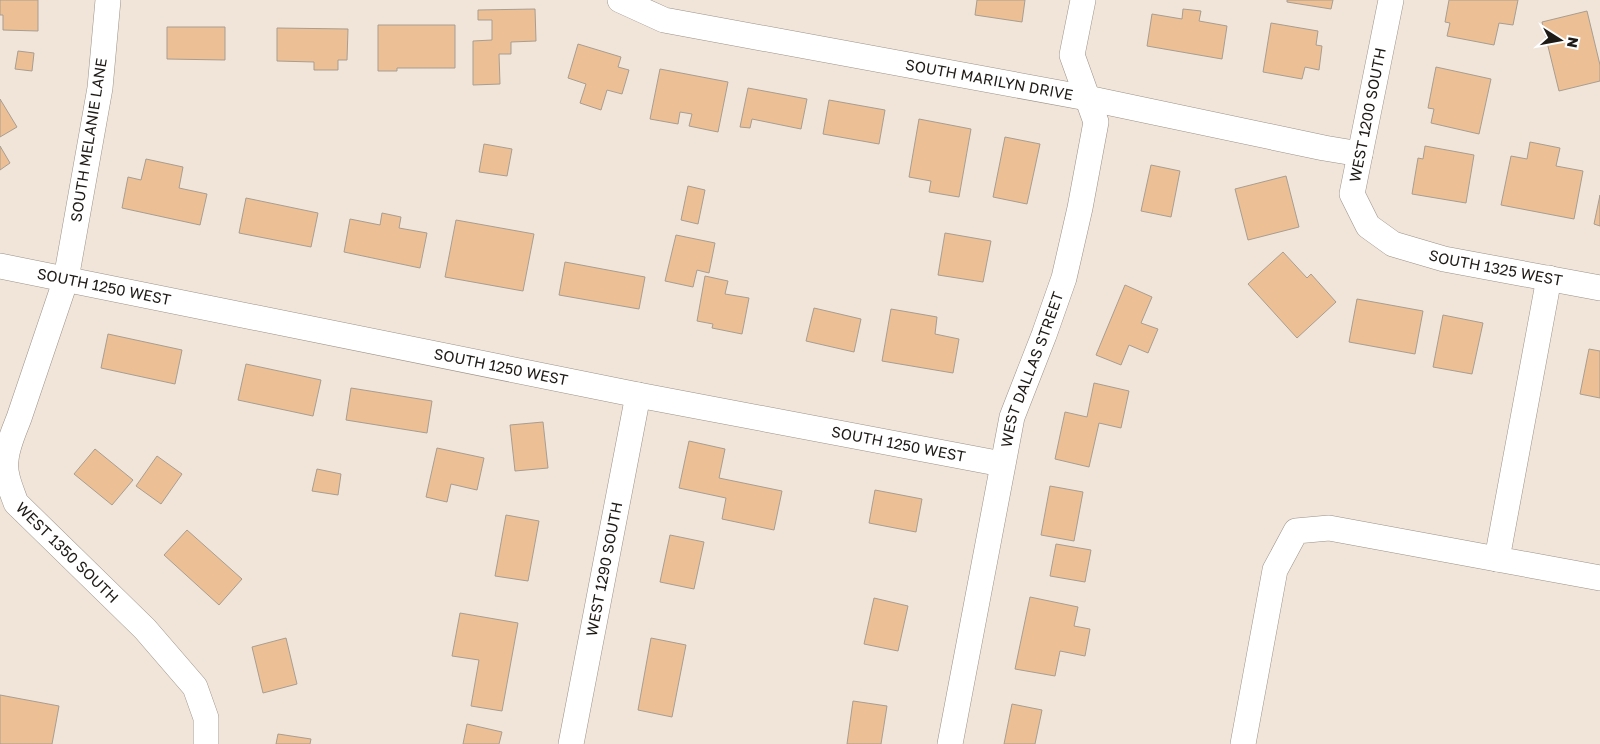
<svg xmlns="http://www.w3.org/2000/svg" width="1600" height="744" font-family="'Golos Text',sans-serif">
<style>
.building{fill:#ecc094;stroke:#a89d92}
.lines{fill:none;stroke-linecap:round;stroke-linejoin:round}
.minor-casing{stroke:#9c9187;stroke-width:26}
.minor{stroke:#fff;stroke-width:25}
.labels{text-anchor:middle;stroke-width:5;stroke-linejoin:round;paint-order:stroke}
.street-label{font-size:15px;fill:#1e1a16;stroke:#fff}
</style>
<rect width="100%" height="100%" fill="#f1e5da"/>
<!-- building -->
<g class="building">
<polygon points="0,0 38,0 38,31 3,30 3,15 0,15"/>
<polygon points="977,0 1025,0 1022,22 975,15"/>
<polygon points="1287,0 1333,0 1331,9 1287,2"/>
<polygon points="1449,0 1518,0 1513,25 1499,23 1494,45 1447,36 1450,23 1445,22"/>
<polygon points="535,9 536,41 511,42 511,54 499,54 500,84 473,85 473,41 492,40 492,20 478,20 478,10"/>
<polygon points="1183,9 1201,11 1199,21 1227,26 1222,59 1147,46 1152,14 1182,19"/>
<polygon points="1587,11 1600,65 1600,81 1559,91 1542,22"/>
<polygon points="1271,23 1318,31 1316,45 1322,46 1319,70 1305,67 1302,79 1263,72"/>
<polygon points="378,25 455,25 455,68 397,68 397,71 378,71"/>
<polygon points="167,27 225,27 225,60 167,59"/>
<polygon points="277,28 348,29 347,60 338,60 338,70 314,70 314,62 277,61"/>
<polygon points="578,44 621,57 618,67 629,70 622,94 607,90 601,110 580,103 586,84 568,78"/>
<polygon points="18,51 34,53 32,71 15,69"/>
<polygon points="1436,67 1491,79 1479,134 1431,123 1434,109 1428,108"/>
<polygon points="660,69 728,82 718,132 689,126 692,114 680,112 678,124 650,119"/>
<polygon points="748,88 807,99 801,129 752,119 750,128 740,127"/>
<polygon points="0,99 17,127 0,137"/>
<polygon points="829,100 885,110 879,144 823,134"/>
<polygon points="919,119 971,129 959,197 929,192 931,181 909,177"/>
<polygon points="1005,137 1040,144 1027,204 993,197"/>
<polygon points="1530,142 1560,148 1556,166 1583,171 1574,219 1501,205 1511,156 1527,159"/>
<polygon points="484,144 512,149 507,176 479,172"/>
<polygon points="0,146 10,163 0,170"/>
<polygon points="1425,146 1474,155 1466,203 1412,194 1418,158 1423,159"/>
<polygon points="146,159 183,167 179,188 207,194 200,225 122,208 128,177 141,180"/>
<polygon points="1151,165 1180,171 1171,217 1141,211"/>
<polygon points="1286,176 1299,227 1248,240 1235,189"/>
<polygon points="688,186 705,190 698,224 681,220"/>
<polygon points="1600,195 1600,226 1594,224"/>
<polygon points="246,198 318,213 311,247 239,233"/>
<polygon points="382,213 401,217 399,228 427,233 420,268 344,252 350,219 380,225"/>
<polygon points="456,220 534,234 523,291 445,277"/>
<polygon points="945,233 991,241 983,282 938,275"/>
<polygon points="676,235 715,243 709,273 697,270 693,287 665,281"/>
<polygon points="1283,252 1307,278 1311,274 1336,302 1297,338 1248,284"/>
<polygon points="565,262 645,277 639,309 559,295"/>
<polygon points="705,276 728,281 725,294 749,298 742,334 712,328 713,324 697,321"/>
<polygon points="1125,285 1152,297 1141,323 1158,329 1148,353 1129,345 1121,365 1096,355"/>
<polygon points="1357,299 1423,311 1415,354 1349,342"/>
<polygon points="814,308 861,319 854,352 806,341"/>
<polygon points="891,309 937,317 935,334 959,339 953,373 882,361"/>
<polygon points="1443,315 1483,323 1472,374 1433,367"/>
<polygon points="108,334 182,350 175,384 101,368"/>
<polygon points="1589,349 1600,351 1600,398 1580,394"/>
<polygon points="246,364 321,380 313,416 238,400"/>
<polygon points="1094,383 1129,391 1121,428 1099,423 1089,467 1055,459 1065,412 1087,417"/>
<polygon points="351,388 432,401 427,433 346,420"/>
<polygon points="543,422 548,468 515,471 510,425"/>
<polygon points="689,441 725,449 719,478 782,491 774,530 722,519 726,498 679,488"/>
<polygon points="437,448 484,458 477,490 451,484 447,502 426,497"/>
<polygon points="95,449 133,480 112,505 74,474"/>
<polygon points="157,456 182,474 161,504 136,486"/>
<polygon points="317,469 341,474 338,495 312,491"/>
<polygon points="1050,486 1083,492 1074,541 1041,535"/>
<polygon points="875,490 922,499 916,532 869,523"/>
<polygon points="506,515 539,521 528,581 495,576"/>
<polygon points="187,530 242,579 219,605 164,555"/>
<polygon points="670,535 704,542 694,589 660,582"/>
<polygon points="1056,544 1091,550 1085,582 1050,576"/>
<polygon points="1030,597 1078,607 1074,626 1090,629 1085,656 1060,651 1055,676 1015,669"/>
<polygon points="874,598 908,606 898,651 864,644"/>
<polygon points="460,613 518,623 502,711 471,706 479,660 452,656"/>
<polygon points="286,638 297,684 263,693 252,647"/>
<polygon points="651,638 686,645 672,717 638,710"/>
<polygon points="0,695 59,706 52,744 0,744"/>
<polygon points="853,701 887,706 881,744 847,744"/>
<polygon points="1012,704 1042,710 1035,744 1004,744"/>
<polygon points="467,724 502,732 499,744 463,744"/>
<polygon points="278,734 311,739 310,744 276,744"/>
</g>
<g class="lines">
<defs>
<g id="minor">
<path id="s1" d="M108,0l-8,88 -34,191 -47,139c-5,13 -12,28 -13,42 -2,14 5,29 10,43l129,126 50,58 11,31v26"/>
<path id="s2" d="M620,0l44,20 423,78 237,50 36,6"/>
<path id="s3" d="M1391,0l-39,194 16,32 25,18 51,15 156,29"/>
<path id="s4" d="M0,266l638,129 364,69"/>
<polyline points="1549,278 1497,559 1600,578"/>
<path id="s5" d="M571,744l67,-349"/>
<path id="s6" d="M950,744l62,-327 32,-82 20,-57 16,-70 16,-86 -24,-67 11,-55"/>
<polyline points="1243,744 1275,570 1296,531 1329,528 1497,559"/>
</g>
</defs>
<!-- minor casing -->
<use href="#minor" class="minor-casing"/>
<!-- minor -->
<use href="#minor" class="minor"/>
</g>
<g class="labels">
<!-- street labels -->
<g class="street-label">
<text dy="5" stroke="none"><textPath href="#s2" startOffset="379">SOUTH MARILYN DRIVE</textPath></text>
<text transform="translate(1368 115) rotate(-79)" y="5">WEST 1200 SOUTH</text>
<text transform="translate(89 140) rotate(-81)" y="5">SOUTH MELANIE LANE</text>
<text dy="5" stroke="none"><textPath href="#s3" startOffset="370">SOUTH 1325 WEST</textPath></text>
<text dy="5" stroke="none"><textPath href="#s4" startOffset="106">SOUTH 1250 WEST</textPath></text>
<text dy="5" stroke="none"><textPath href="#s4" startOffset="511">SOUTH 1250 WEST</textPath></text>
<text dy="5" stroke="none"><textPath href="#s6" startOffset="384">WEST DALLAS STREET</textPath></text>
<text dy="5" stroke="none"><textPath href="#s4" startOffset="916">SOUTH 1250 WEST</textPath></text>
<text dy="5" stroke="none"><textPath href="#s1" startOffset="589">WEST 1350 SOUTH</textPath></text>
<text dy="5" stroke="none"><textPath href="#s5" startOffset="178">WEST 1290 SOUTH</textPath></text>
</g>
</g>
<!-- north arrow -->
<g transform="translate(1560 40) rotate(101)" stroke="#ffffff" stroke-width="4" paint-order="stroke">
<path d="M0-4L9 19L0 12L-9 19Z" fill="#1e1a16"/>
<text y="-8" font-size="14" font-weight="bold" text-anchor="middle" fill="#1e1a16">N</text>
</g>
</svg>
